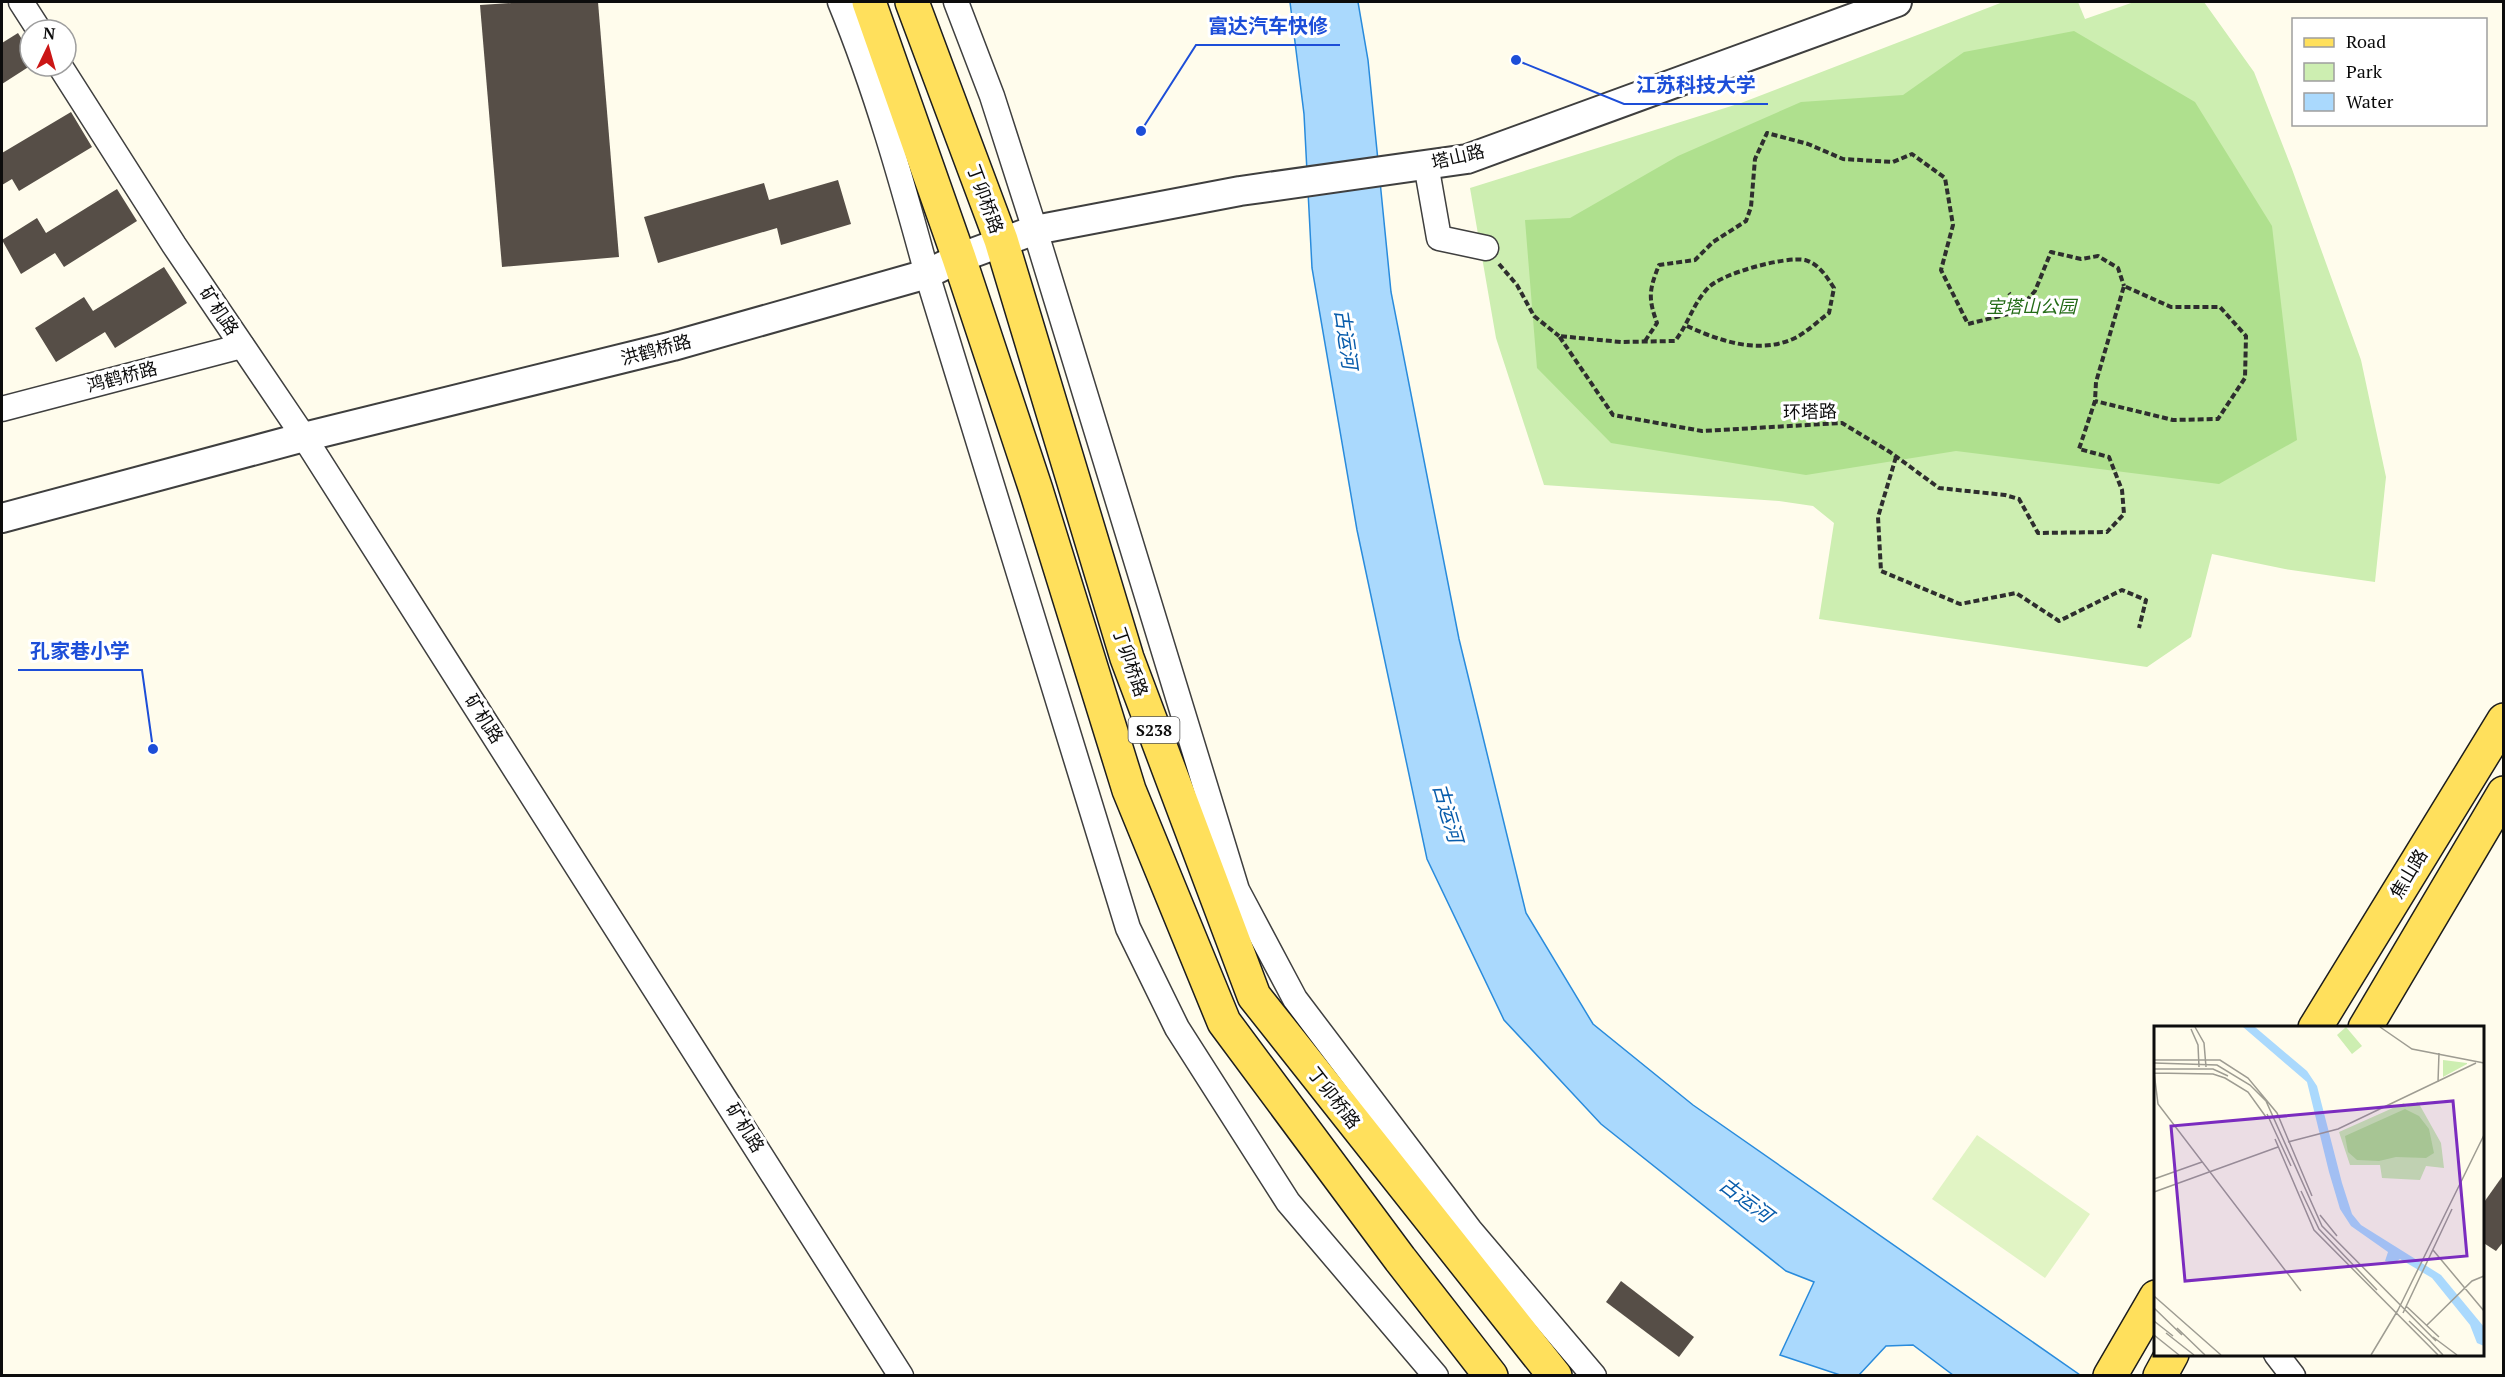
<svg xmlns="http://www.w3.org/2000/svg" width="2505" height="1377" font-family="'PT Serif','Noto Sans SC',serif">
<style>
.green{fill:#cdeeb1}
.forest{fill:#afe08e}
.pitch{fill:#e1f4c4}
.water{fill:#aad9fd;stroke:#298bdc;stroke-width:1.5}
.building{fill:#564e47}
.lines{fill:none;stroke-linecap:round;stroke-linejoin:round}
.minor-casing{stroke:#3f3f3f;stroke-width:27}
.tertiary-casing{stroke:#3f3f3f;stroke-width:32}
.primary-casing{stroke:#1d1d1d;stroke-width:36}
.path{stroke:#2e2e2e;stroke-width:4;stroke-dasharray:6 3;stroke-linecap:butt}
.minor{stroke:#fff;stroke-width:24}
.tertiary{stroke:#fff;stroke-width:28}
.primary{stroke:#ffe05c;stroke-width:33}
.labels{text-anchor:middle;stroke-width:6;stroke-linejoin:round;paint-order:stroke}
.shield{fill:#fff;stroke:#555;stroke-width:1.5}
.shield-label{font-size:16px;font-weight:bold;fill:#0c0c0c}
.street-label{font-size:18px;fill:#0c0c0c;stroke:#fff}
.park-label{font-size:18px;font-style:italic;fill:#236b16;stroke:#fff}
.water-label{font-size:20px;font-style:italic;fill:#085cab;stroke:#fff}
.inset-road{fill:none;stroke:#9e9c92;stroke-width:1.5}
.view{fill:#7b2cbf;fill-opacity:0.15;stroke:#7b2cbf;stroke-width:3}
.inset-edge{fill:none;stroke:#0c0c0c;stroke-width:3}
.leader{fill:none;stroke:#1d4ed8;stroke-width:2}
.callout-dot{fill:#1d4ed8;stroke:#fff;stroke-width:2}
.callout-label{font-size:20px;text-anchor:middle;font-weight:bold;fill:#1d4ed8;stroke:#fff;stroke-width:6;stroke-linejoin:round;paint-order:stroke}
</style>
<rect width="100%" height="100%" fill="#fffcec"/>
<!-- green -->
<polygon class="green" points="2003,2 2078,2 2085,19 2134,2 2204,2 2254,72 2292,169 2361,360 2386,477 2375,582 2285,569 2212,554 2191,637 2147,667 1819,619 1834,523 1813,506 1779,501 1544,485 1496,338 1470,188 1741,103"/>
<!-- forest -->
<polygon class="forest" points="2074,31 2195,102 2272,226 2297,440 2219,484 1956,451 1806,475 1611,443 1537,368 1525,220 1570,218 1678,156 1801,102 1903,95 1964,52"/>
<!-- pitch -->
<polygon class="pitch" points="1977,1135 2090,1214 2045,1278 1932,1199"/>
<!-- water -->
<polygon class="water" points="1290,2 1358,2 1368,60 1391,292 1459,639 1526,913 1593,1024 1693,1105 2080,1375 1953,1375 1913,1345 1886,1346 1859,1375 1840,1375 1780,1355 1814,1282 1786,1271 1601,1124 1504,1020 1427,859 1357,530 1312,268 1304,114"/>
<!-- building -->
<g class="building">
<polygon points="527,2 598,2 619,257 502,267 480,5"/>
<polygon points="18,33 30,52 30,66 2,84 2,43"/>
<polygon points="71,112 92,147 19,191 12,179 2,185 2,153"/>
<polygon points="838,180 851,224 781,245 777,228 658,263 644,217 764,183 769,200"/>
<polygon points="117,189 137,221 64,267 55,253 21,274 2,240 37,218 46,233"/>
<polygon points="164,267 187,303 115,348 105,332 56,362 35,328 84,297 93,311"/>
<polygon points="2504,1174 2504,1241 2496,1251 2482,1242 2482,1205"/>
<polygon points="1621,1281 1694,1337 1679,1357 1606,1302"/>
</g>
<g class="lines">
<defs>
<g id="minor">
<polyline points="21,2 39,30"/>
<path d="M840,2c36,87 62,180 87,272l201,654 49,100 111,174 148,174"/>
<polyline points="956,2 992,96 1035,230 1237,890 1295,999 1470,1230 1594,1376"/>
<polyline points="60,66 174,245 304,437 901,1376"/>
<polyline points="1426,164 1439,238 1486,248"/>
<polyline points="2,409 242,346"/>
<polyline points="2276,1354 2293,1376"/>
</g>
<polyline id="tertiary" points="2,518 304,437 673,346 927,274 959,258 1035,230 1240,191 1467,159 1897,2"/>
<g id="primary">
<polyline points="869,2 959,258 1036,490 1129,790 1224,1022 1400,1259 1491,1376"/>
<polyline points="912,2 1001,240 1127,658 1254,996 1555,1376"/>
<polyline points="2315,1028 2504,720"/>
<polyline points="2365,1028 2504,793"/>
<polyline points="2110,1376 2156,1297"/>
<polyline points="2160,1376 2172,1354"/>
</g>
</defs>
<!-- minor casing -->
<use href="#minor" class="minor-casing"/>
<!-- tertiary casing -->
<use href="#tertiary" class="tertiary-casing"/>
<!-- primary casing -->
<use href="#primary" class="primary-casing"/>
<!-- path -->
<g class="path">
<polyline points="1499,264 1517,285 1534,316 1559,336"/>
<polyline points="2020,308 2035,291 2051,252 2081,259 2098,256 2118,268 2124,286"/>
<path d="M1687,326c33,15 72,29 108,12 12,-6 23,-17 34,-25l5,-25c-7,-11 -15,-24 -29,-28 -19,-4 -82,13 -96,27 -16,16 -20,36 -34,54l-54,1 -62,-6 54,79 89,16 140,-8 48,29 49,36 66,7 14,4 19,34 69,-1 17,-18 -2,-24 -13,-33 -30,-8 16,-48 1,-19 28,-96 47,21h49l26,29 -1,42 -27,41 -45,1 -78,-19"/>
<path d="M1645,341l12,-18c-9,-25 -8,-33 2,-58l36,-5 18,-18 33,-21 5,-14 4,-48 12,-26 41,11 35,15 50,3 19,-8 33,24 8,47 -12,45 27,54 44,-11 8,-5 -11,-15"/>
<polyline points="1896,457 1878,517 1881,571 1960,604 2016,593 2059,621 2122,590 2146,600 2139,628"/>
</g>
<!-- minor -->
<use href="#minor" class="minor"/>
<!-- tertiary -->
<use href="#tertiary" class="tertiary"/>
<!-- primary -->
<use href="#primary" class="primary"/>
</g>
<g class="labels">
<!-- shield labels -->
<rect class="shield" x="1128.5" y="717" width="51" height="26" rx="4.5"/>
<g class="shield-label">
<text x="1154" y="736">S238</text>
</g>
<!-- street labels -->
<g class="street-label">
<text transform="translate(1458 157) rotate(-13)" y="6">塔山路</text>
<text transform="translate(985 199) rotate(70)" y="6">丁卯桥路</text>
<text transform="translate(219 311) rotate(56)" y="6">矿机路</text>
<text transform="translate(656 350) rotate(-15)" y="6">洪鹤桥路</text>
<text transform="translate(122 377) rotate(-15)" y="6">鸿鹤桥路</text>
<text transform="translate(1810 412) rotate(-1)" y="6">环塔路</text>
<text transform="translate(1130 662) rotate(71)" y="6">丁卯桥路</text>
<text transform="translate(484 719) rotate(57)" y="6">矿机路</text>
<text transform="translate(2409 874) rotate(-59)" y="6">焦山路</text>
<text transform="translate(1334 1098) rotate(52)" y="6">丁卯桥路</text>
<text transform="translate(745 1128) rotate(58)" y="6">矿机路</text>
</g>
<!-- park labels -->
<g class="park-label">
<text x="2031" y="313">宝塔山公园</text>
</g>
<!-- water labels -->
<g class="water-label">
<text transform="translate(1346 339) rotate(82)" y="7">古运河</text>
<text transform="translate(1448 813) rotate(74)" y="7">古运河</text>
<text transform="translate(1746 1200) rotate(37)" y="7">古运河</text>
</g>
</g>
<!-- overview -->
<g transform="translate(2154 1026)">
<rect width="330" height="330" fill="#fffcec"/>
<path d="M192,1l16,19 -10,8 -15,-19zM289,34l24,3v1l-24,13zM264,76l23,41 3,25 -18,-2 -6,14 -38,-2 -2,-13h-30l-11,-33 65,-29 2,4z" fill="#cdeeb1"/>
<path d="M251,83l14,7 10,13 5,24 -8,5 -30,-1 -17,4 -22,-1 -9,-8 -3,-16z" fill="#afe08e"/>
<path d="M89,1h12l52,44 10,15 25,97 10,31 9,11 80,50 43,52v19l-7,-3 -7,-18 -38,-47 -32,-19 -6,4 -9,-2 3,-9 -37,-26 -11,-17 -11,-37 -22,-90z" fill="#aad9fd"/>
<path class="inset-road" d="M41,1l9,16 2,24M226,1l32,22 72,14M37,3l7,16 1,22M0,34h66l28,18 29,35 35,83M0,37l63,2 33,20 16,16 56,125 114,115M0,43h59l15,7M0,46l4,32 143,187M0,47l59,1 12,4 23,14 18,25M284,56l1,-29M113,88l24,52M121,113l39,91 124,125M134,116l50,-13 138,-66M0,153l48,-17M147,165l18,38 58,61M0,166l124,-45M166,189l17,21M279,224l51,61M0,270l67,59M252,280l33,31M0,282l28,27M244,284l86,-175M249,287l49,-104M0,295l19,15M255,295l22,21M273,299l45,-44 12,-5M23,302l28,27M12,307l28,22M0,309l25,20M279,311l24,18M275,314l14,15M217,329l27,-45"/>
<path class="view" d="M299,75l14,155 -282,25 -14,-155z"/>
<rect width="330" height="330" class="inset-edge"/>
</g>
<!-- callouts -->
<path class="leader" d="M1141 131L1196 45H1340M1516 60L1624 104H1768M153 749L142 670H18"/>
<g class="callout-dot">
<circle cx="1141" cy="131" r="6"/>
<circle cx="1516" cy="60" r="6"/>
<circle cx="153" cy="749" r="6"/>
</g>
<g class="callout-label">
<text x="1268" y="33">富达汽车快修</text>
<text x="1696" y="92">江苏科技大学</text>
<text x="80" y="658">孔家巷小学</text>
</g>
<!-- border -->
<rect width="2505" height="1377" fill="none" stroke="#0c0c0c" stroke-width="6"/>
<!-- legend -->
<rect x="2292" y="18" width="195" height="108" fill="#ffffff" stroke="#9e9e9e" stroke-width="1.5"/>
<rect x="2304" y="38" width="30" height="9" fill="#ffe05c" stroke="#9e9e9e" stroke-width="1.5"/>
<text x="2346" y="48" font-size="18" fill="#0c0c0c">Road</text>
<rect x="2304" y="63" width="30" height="18" fill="#cdeeb1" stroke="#9e9e9e" stroke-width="1.5"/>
<text x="2346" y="78" font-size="18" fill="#0c0c0c">Park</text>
<rect x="2304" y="93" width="30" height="18" fill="#aad9fd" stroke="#9e9e9e" stroke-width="1.5"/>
<text x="2346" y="108" font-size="18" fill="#0c0c0c">Water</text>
<!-- north arrow -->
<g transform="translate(48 48) rotate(5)"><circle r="28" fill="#ffffff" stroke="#9e9e9e" stroke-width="1.5"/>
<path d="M0-4.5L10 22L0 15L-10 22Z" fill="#cb1615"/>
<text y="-9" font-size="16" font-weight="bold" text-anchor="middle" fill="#0c0c0c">N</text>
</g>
</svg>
